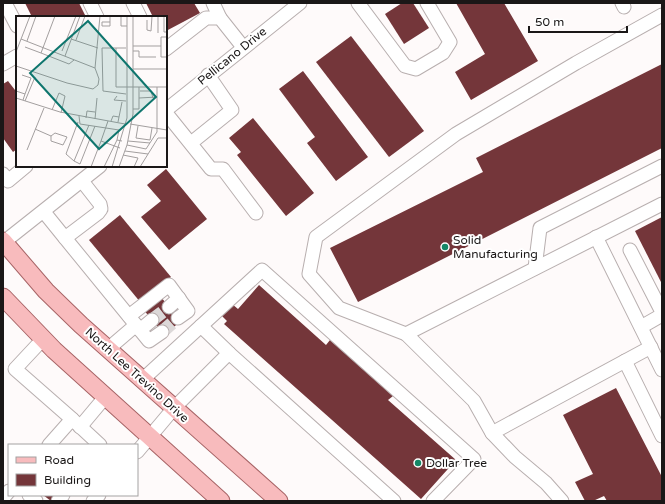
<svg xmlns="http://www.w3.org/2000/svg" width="665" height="504" font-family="'Varela Round',sans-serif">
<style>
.building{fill:#74363a}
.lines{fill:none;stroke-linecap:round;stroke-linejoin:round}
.minor-tunnel{stroke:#dcd8d8;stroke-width:13;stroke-dasharray:13 6;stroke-linecap:butt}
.minor-casing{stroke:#b8afaf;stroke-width:15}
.major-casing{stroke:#a76466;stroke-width:19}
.minor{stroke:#fff;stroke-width:13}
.major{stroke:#f8bbbd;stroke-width:17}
.poi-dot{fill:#148766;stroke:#fff;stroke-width:1.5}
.labels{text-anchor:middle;stroke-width:4;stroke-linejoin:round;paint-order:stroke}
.street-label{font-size:12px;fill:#1a1717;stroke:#fff}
.poi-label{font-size:12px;fill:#1a1717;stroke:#fff;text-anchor:start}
.inset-road{fill:none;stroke:#a39f9f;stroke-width:1}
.view{fill:#0f766e;fill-opacity:0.15;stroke:#0f766e;stroke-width:2}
.inset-edge{fill:none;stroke:#1a1717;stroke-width:2}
</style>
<rect width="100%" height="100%" fill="#fefafa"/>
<!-- building -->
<g class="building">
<polygon points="25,3 79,3 86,17 32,17"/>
<polygon points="146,3 194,3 200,13 166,31 166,17 153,17"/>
<polygon points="402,3 413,3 429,28 404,44 385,14"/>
<polygon points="456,3 504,3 538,61 471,100 455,72 485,54"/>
<polygon points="351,36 424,131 389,157 316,62"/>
<polygon points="662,64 662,148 358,302 330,248 483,172 476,158"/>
<polygon points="303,71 368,157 336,181 307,143 315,137 279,89"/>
<polygon points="8,81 15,90 17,89 17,149 13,152 3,138 3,84"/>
<polygon points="253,118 314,193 286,216 237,155 241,152 229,138"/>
<polygon points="166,169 207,219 169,250 141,217 161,201 147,185"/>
<polygon points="120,215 171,277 141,303 89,240"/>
<polygon points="662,217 662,284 635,231"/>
<polygon points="259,285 326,345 330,340 393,396 388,400 456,460 421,499 224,324 227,321 222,316 232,304 238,309"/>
<polygon points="160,296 181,321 164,335 143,309"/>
<polygon points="616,388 662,477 662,501 607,501 604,496 593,501 585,501 575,482 593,474 563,415"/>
<polygon points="43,495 56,495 51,501"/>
</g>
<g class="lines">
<!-- minor-tunnel -->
<g class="minor-tunnel">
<polyline points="152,320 169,307"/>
<polyline points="162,332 178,318"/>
</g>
<defs>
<g id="minor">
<polyline points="5,3 17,26"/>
<polyline points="90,3 97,17"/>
<polyline points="133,3 140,17"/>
<polyline points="213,3 220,18"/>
<polyline points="358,3 405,66 416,69 443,53 450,42 427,3"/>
<polyline points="622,3 624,7"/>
<polyline points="166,49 206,18 220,18 243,47"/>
<polyline points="3,64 17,56"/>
<polyline points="166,110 300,3"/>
<polyline points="166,113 211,169 223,169 256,213"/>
<polyline points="191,143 232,110 208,75"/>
<polyline points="3,174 8,181 26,166"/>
<polyline points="44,212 65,238 98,213 101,209 100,204 82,181"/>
<polyline points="596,237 662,370"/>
<polyline points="65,238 136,325 108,349"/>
<polyline points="4,242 100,166"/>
<polyline points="630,250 662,312"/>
<polyline points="535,268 540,228 662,166"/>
<polyline points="169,307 179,298"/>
<polyline points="129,316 169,285 188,311 178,318"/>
<polyline points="136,325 149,341 162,332"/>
<polyline points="201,326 229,353"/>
<polyline points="641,327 662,315"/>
<polyline points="140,330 152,320"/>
<polyline points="406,334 662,204"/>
<polyline points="43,339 15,369 72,419"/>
<polyline points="625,361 662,436"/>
<polyline points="142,380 262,270 474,459 433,501"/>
<polyline points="80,427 106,396"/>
<polyline points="492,433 651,347"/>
<polyline points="49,445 72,419 100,445"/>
<polyline points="137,452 174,408 229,353 394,501"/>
<polyline points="29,495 36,501"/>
<polyline points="3,498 9,491"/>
<polyline points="58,501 63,495"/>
<polyline points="93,501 99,495"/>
<polyline points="562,501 546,483 515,457 492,433 474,401 406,334 339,308 309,274 316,237 456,134 576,63 662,15"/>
</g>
<g id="major">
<polyline points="3,241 46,291 81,325 279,501"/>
<polyline points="3,297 54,350 221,501"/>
</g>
</defs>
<!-- minor casing -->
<use href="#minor" class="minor-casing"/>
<!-- major casing -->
<use href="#major" class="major-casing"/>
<!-- minor -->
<use href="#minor" class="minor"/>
<!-- major -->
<use href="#major" class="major"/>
</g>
<!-- markers -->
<g class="poi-dot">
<circle cx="445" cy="247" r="4"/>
<circle cx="418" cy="463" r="4"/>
</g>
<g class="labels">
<!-- street labels -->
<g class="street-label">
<text transform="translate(232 56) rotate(-39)" y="4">Pellicano Drive</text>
<text transform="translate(137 375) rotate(42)" y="4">North Lee Trevino Drive</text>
</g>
<!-- poi labels -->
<g class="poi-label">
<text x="453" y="244">Solid<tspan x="453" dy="14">Manufacturing</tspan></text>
<text x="426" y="467">Dollar Tree</text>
</g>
</g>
<!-- overview -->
<g transform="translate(16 16)">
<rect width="151" height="151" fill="#fefafa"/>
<path class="inset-road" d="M39,0l-14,37 28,11 5,-4M105,0v10h6M142,0v17M148,0v16h3M131,4v10l4,1 1,-15M94,6h-8v4h8v-10M151,21h-6v20h6M5,23l74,29M55,23l27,9M60,24l9,-24M11,25l9,-25M117,30h28M9,31l16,6M100,32v39h51M110,32h-24l1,43 23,3M46,35l14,-35M117,35h6v6h17M0,36l14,-36M49,40l15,-40M0,50l51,17 26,6 5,-4 1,-6 -4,-11 5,-52M117,53h34M6,59l9,3 -6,16M123,71v11l18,-1M0,75l9,3 -2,6M124,75h11l2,7M101,80l-3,4 12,1M0,82l44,14 65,12M9,85l10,-24M117,93h6v-11M36,94l7,-17 6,3 -4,17M63,100l1,8 39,6 -2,10M103,101l3,-15M70,102l1,-7 8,1M79,103l2,-21M92,105l-7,20 19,7M95,105l2,-5 6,1 -1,5M114,108l37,6M73,109l-15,36 6,3 15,-38M122,110l-2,12 14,2 2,-12M19,113l16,7v5l12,4 4,-8 -12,-4 -4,3M112,125l22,2M111,129l19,4 11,-17v-45M11,134l17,-42M109,135l23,3M107,139l15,3 -4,9M58,145l-8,-7 12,-32M75,151l10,-26M88,151l13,-27 5,1M96,151l15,-49v-102M103,151l8,-22 6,-31v-98M124,151l18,-29h9"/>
<path class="view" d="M72,5l68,76 -57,52 -69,-76z"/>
<rect width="151" height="151" class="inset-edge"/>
</g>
<!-- border -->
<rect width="665" height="504" fill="none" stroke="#1a1717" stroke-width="8"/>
<!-- legend -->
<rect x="8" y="444" width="130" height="52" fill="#ffffff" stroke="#a3a2a2"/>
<rect x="16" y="457" width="20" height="6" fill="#f8bbbd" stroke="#a3a2a2"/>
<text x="44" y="464" font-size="12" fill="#1a1717">Road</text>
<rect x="16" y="474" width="20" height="12" fill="#74363a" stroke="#a3a2a2"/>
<text x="44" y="484" font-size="12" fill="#1a1717">Building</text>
<!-- scale -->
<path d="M529 26v6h98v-6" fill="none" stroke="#1a1717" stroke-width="2"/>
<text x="535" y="26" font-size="12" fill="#1a1717" stroke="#ffffff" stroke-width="3" paint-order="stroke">50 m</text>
</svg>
